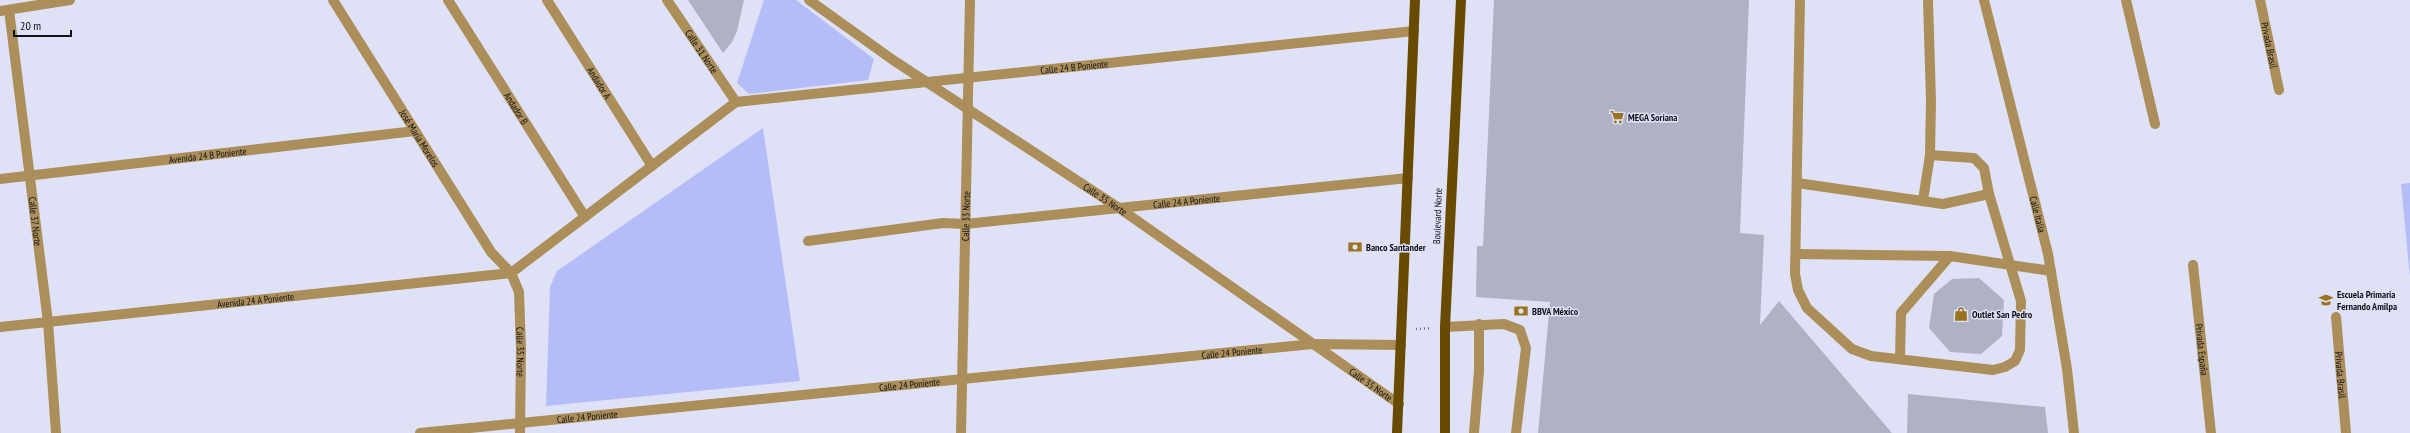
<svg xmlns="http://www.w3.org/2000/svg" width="2410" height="433" font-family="'PT Sans Narrow',sans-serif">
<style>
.green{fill:#b4bdf7}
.building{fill:#afb2c5}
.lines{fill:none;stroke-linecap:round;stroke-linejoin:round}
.path{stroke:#6d6f7c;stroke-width:2.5;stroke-dasharray:1 3;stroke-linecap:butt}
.minor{stroke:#ab8e59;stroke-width:10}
.major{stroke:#694a01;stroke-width:10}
.labels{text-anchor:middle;stroke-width:3;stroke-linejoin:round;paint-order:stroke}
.street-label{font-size:10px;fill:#0f1017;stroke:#dfe2f6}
.poi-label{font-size:10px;font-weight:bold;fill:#0f1017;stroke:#dfe2f6;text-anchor:start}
</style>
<rect width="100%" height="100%" fill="#dfe2f6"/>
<!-- green -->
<g class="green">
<polygon points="764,0 796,0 874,59 868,80 749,94 737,83"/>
<polygon points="763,128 800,381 546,406 550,287 557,271"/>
<polygon points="2410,183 2410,277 2401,184"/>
</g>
<!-- building -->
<g class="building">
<polygon points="688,0 744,0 737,31 732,42 723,53"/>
<polygon points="1494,0 1749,0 1740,233 1764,235 1760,325 1779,301 1892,433 1538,433 1550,302 1476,297 1477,246 1483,246"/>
<polygon points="1979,278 2004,300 2002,336 1981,354 1950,352 1929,328 1934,294 1952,279"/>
<polygon points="1908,394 2045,407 2048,433 1907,433"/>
</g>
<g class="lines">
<!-- path -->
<polyline class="path" points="1416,329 1431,328"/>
<!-- minor -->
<g class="minor">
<path id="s1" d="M333,0l158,252 20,21 8,19 2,57 -1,84"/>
<path id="s2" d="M448,0l137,217"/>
<path id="s3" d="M547,0l105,166"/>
<path id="s4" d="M667,0l69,102"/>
<path id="s5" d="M809,0l84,60 226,148 280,196"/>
<polyline points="1800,0 1795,274 1798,290 1807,308 1852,349 1871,356 1993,370 2005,367 2015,361 2020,350 2021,301 1989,194 1984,168 1974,158 1930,155"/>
<path id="s6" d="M1984,0l64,254 19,115 7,64"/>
<polyline points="2126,0 2155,124"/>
<path id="s7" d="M2260,0l19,90"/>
<path id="s8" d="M9,10l39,312 8,111"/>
<polyline points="0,11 70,0"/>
<path id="s9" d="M736,102l678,-71"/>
<path id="s10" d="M0,179l415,-48"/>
<polyline points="1797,183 1943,204 1989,194"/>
<polyline points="1923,200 1930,155 1931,101 1928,0"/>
<path id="s11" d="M808,241l135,-18 22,1 443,-46"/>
<polyline points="1797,254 1950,256 2051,271"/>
<path id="s12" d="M2193,265l18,168"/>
<path id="s13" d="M2336,317l10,116"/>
<path id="s14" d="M0,327l511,-54 225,-171"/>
<polyline points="1445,327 1504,324 1520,330 1526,348 1516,433"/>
<polyline points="1900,358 1901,313 1950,256"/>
<path id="s15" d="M420,433l893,-89 88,1"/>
<path id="s16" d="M961,433l9,-433"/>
<polyline points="1474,433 1479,371 1479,324"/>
</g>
<!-- major -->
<g class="major">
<polyline points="1397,433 1415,0"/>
<polyline points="1445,433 1445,327 1461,0"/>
</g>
</g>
<!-- icons -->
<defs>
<symbol id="supermarket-bare" viewBox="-9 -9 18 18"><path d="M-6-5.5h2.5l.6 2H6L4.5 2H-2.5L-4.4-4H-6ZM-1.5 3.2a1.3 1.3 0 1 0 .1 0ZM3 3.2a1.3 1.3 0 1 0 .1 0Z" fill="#9b7320" stroke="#dfe2f6" stroke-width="2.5" paint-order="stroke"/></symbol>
<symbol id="bank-bare" viewBox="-9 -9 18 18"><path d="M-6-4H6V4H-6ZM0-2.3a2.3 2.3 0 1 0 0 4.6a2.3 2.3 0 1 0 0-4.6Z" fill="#9b7320" stroke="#dfe2f6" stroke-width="2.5" paint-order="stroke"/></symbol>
<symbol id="school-bare" viewBox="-9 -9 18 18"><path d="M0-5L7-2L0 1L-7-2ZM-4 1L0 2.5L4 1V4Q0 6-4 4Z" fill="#9b7320" stroke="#dfe2f6" stroke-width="2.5" paint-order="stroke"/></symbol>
<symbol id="shop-bare" viewBox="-9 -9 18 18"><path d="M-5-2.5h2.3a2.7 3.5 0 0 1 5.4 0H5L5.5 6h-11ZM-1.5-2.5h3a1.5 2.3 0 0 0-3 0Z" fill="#9b7320" stroke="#dfe2f6" stroke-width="2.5" paint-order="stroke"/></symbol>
</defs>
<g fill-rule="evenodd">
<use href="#supermarket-bare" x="1607" y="107" width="20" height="20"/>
<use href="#bank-bare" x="1345" y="237" width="20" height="20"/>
<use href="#school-bare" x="2316" y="290" width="20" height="20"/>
<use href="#bank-bare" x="1511" y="301" width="20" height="20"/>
<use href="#shop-bare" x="1951" y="304" width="20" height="20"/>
</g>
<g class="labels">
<!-- street labels -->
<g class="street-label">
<text dy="4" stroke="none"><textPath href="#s7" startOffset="46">Privada Brasil</textPath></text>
<text dy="4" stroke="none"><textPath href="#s4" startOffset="62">Calle 31 Norte</textPath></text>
<text dy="4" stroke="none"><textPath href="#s9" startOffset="340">Calle 24 B Poniente</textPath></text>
<text dy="4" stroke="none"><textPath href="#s3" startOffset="98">Andador A</textPath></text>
<text dy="4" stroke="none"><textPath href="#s2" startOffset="128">Andador B</textPath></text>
<text dy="4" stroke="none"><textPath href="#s1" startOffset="163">José María Morelos</textPath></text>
<text dy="4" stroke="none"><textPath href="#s10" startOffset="209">Avenida 24 B Poniente</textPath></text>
<text dy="4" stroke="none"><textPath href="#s5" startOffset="357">Calle 35 Norte</textPath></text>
<text dy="4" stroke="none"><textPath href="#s11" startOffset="381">Calle 24 A Poniente</textPath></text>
<text dy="4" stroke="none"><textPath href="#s6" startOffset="221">Calle Italia</textPath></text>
<text dy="4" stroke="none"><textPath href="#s16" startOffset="217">Calle 33 Norte</textPath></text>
<text transform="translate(1437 216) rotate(-88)" y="4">Boulevard Norte</text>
<text dy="4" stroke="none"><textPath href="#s8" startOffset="213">Calle 37 Norte</textPath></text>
<text dy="4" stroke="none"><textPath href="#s14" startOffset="257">Avenida 24 A Poniente</textPath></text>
<text dy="4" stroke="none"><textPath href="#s12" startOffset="85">Privada España</textPath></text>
<text dy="4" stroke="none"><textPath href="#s1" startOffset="407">Calle 35 Norte</textPath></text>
<text dy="4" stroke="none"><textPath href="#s15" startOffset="816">Calle 24 Poniente</textPath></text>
<text dy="4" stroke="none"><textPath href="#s13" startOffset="58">Privada Brasil</textPath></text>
<text dy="4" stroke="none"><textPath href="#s15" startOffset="492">Calle 24 Poniente</textPath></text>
<text dy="4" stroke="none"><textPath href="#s5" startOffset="681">Calle 35 Norte</textPath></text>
<text dy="4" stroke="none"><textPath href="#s15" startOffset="168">Calle 24 Poniente</textPath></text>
</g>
<!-- poi labels -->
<g class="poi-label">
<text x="1628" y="121">MEGA Soriana</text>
<text x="1366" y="251">Banco Santander</text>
<text x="2337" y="298">Escuela Primaria<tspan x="2337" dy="12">Fernando Amilpa</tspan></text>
<text x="1532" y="315">BBVA México</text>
<text x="1972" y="318">Outlet San Pedro</text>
</g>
</g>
<!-- scale -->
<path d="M14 30v6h57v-6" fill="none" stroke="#0f1017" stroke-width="2"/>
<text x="20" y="30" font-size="12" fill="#0f1017" stroke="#dfe2f6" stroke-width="3" paint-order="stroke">20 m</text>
</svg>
